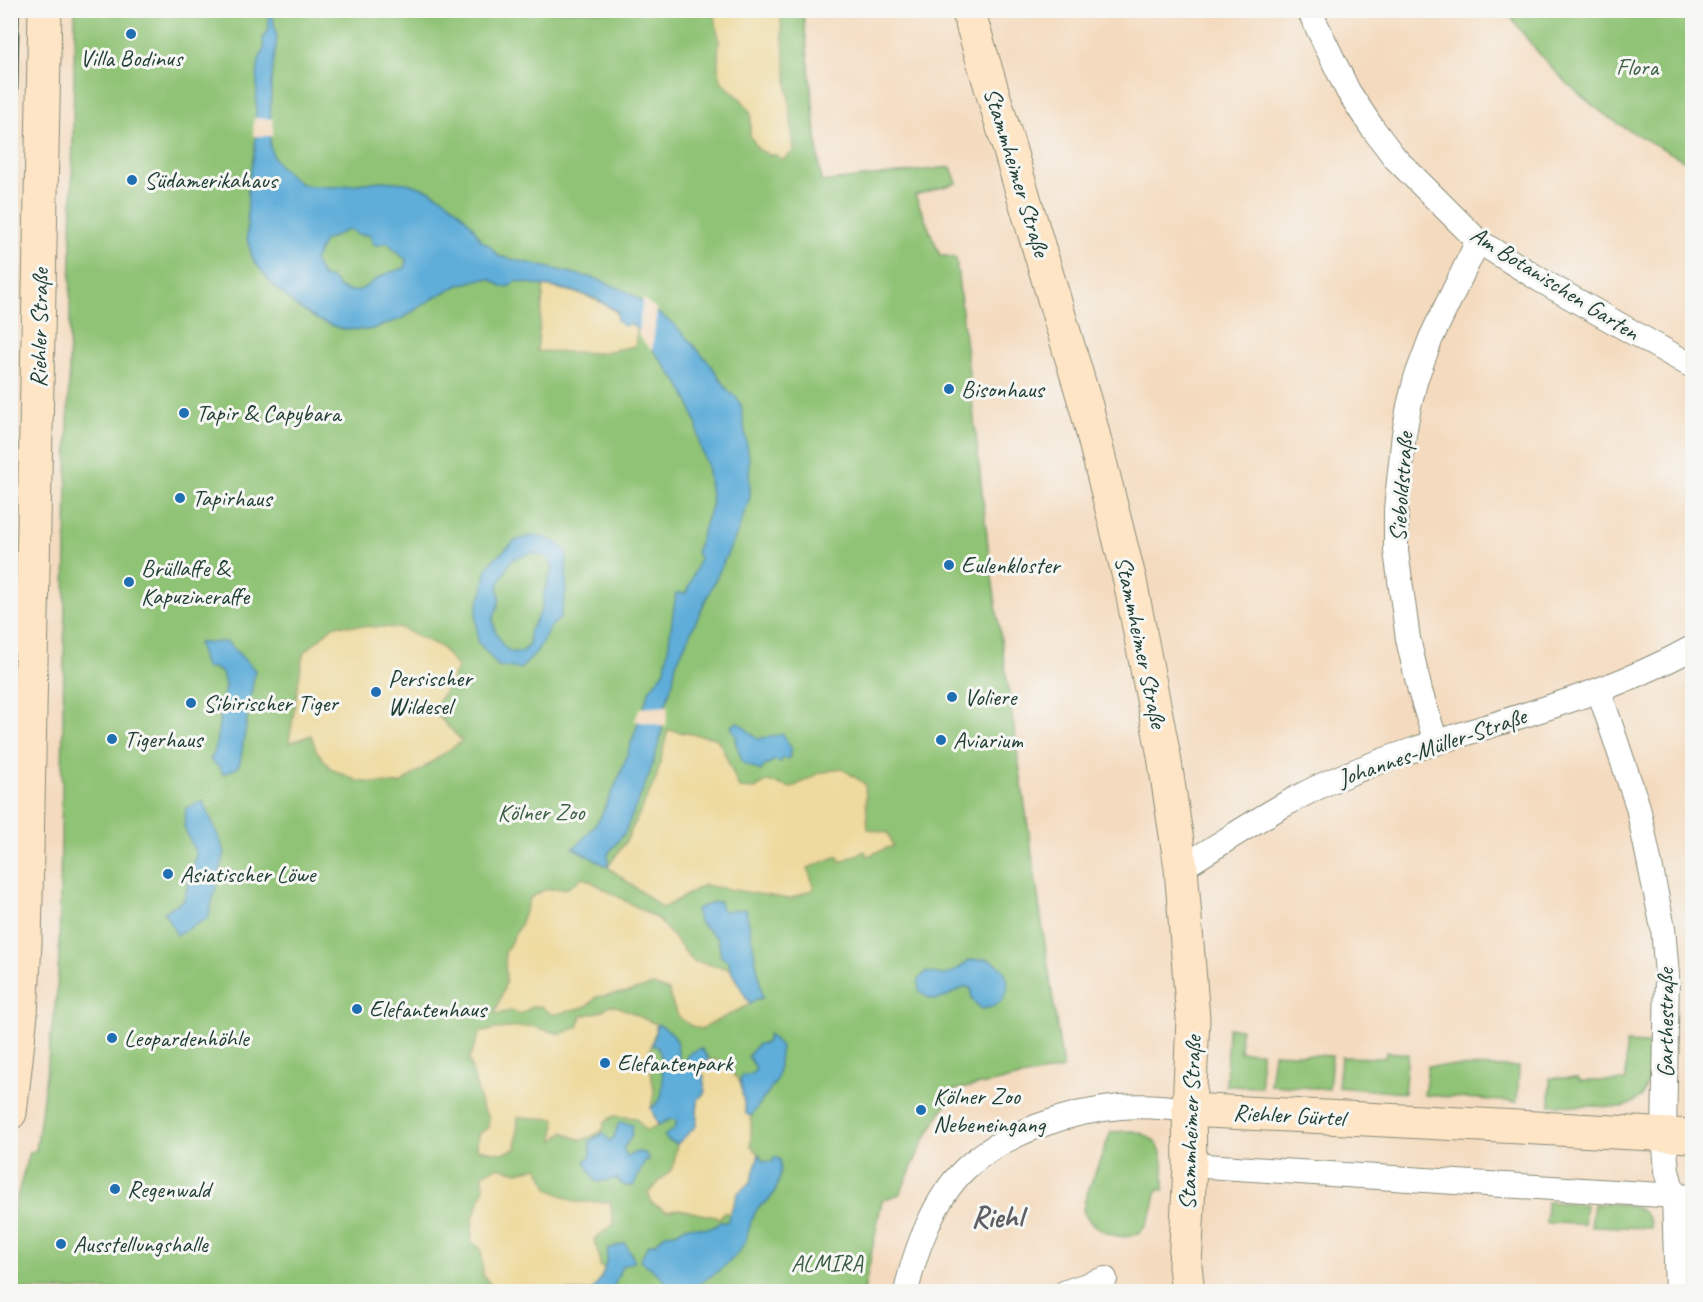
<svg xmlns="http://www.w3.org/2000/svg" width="1703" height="1302" font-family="Caveat,sans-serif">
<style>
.green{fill:#8fc374;stroke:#578054;stroke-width:1.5}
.sand{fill:#eeda9e;stroke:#868c69;stroke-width:1.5}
.water{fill:#5fadd9;stroke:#3f7586;stroke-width:1.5;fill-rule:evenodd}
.pier{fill:#f4dbbf}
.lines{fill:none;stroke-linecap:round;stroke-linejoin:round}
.street-casing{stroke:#8a8c7a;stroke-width:26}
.secondary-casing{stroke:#8a8c7a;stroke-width:35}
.street{stroke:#fff;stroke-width:24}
.secondary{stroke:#fee5c5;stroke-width:33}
.tram{stroke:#1f3d34;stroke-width:1.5}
.poi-dot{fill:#1f6fb2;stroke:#f6f6f2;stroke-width:2}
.labels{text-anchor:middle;stroke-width:6;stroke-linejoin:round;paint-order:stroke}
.poi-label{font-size:24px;fill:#1f3d34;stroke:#f6f6f2;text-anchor:start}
.park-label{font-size:24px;fill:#3b5e44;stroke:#f6f6f2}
.street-label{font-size:24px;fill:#1f3d34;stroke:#f6f6f2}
.district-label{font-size:30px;font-weight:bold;fill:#5e5f65;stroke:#f6f6f2}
</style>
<rect width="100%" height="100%" fill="#f6f6f2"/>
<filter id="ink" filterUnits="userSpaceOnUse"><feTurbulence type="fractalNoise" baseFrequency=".0167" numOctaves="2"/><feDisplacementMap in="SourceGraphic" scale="12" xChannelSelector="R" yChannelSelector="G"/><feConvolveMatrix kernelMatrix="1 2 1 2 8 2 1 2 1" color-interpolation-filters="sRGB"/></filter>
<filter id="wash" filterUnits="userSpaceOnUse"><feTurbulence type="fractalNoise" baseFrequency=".008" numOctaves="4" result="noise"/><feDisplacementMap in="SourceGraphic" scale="24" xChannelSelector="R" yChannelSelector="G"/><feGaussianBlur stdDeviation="1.35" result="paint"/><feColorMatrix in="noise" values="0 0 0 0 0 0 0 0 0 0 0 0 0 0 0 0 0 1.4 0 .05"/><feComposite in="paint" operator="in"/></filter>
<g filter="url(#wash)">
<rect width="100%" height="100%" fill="#f4dbbf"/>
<!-- green -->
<g class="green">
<polygon points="75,11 803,11 821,182 951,167 957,183 915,195 940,255 956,258 990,563 1063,1069 954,1090 923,1142 900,1194 882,1200 864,1291 11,1290 11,1220 29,1152 36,1151 57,991 59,955"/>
<path d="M1507,11h185v154c-27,-16 -58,-30 -84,-48 -40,-29 -74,-65 -101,-106z"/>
<polygon points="1228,1028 1241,1029 1240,1052 1261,1052 1261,1087 1226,1086"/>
<polygon points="1626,1043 1648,1044 1650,1077 1641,1097 1634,1102 1623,1107 1550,1105 1550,1078 1579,1078 1579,1081 1626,1081"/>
<polygon points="1386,1052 1408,1054 1404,1093 1338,1087 1341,1057 1385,1058"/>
<polygon points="1274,1053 1332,1056 1329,1089 1270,1085"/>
<polygon points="1428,1066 1519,1067 1517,1102 1424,1095"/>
<path d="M1132,1131c35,7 31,29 32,59h-6l-2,3c-1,10 -6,28 -13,36 -17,18 -53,1 -60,-19l3,-14 25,-64z"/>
<polygon points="1547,1202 1586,1204 1584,1224 1546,1223"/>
<path d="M1594,1204c21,0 54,-4 57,24l-60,-2z"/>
</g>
<!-- sand -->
<g class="sand">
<polygon points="714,11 780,11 794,151 782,160 777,155 769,155 758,149 750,135 751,113 741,99 722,82 718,68 719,38"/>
<path d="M544,286c44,8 60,14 93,43l-2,17 -36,7 -62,-2z"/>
<polygon points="334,625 401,628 441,647 458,668 437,704 436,714 462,741 400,784 377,783 358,781 331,769 316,750 311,735 289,743 303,654"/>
<polygon points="668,730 716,738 722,747 739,788 755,789 768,781 791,788 820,773 841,768 865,784 868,829 888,833 893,846 867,856 865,851 840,862 838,856 808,868 814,889 789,899 704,885 663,908 608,867 626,841 656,779"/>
<path d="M583,877l75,42 35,42 37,8 20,35 -49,25c-22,-5 -28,-18 -32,-38l-16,-6 -25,7 -32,5c-7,10 -13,11 -25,13 -15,3 -16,10 -30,-4l-10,1 -10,7 -9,-3 -17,3 11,-32 -1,-29 15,-28 10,-27 14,-8 24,-2z"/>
<path d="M610,1005c17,2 30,14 47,19l-8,30 5,39 -3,15 7,17 -12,6 -10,-13 -22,-2 -10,6 -1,8c-17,11 -22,13 -39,2l-10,9 1,-22 -37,-2 -2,32 -14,4 -25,-4 1,-15 10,-6 1,-11 -7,-9 -13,-49 11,-26 16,-4 35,-3 29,8 18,-7 4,-11 20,-5z"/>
<polygon points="709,1059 720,1061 740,1081 746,1113 751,1116 751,1146 759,1154 751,1182 738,1193 730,1214 724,1212 720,1218 679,1209 666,1211 652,1203 648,1193 673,1168 677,1144 696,1126 698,1100 697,1068"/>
<polygon points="497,1167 518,1172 538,1167 549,1189 575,1202 610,1202 614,1224 594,1239 599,1256 600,1266 604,1270 599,1284 591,1291 495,1291 483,1275 481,1249 471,1241 473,1218 484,1189 483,1174"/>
</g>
<!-- water -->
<g class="water">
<path d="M264,11h5l4,6 4,21 -6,45 -1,62 3,11 6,10 20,17 11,3 23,1 48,-6 26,2 22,7 16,9 14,12 12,13 10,16 9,6 8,10 99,23 31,13 47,33 36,40 18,27 7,5 5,8 8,54 1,38 -12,34 -62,133 -3,17 -7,22 -5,33 -12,39 -24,57 -17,22v13l-35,-19 7,-5 19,-23 21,-45 30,-86 15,-19 11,-77h10l14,-35 -4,-5 16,-50 -5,-38 -7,-19 -3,-20 -7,-21 -10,-20 -43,-56 -6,-5 -8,2 -6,-6v-9l-22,-13 -27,-8 -52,-9 -6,5 -7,1 -13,-8h-9l-22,6 -22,11 -36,23 -32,11 -27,-1 -24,-9 -21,-13 -25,-23 -19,-24 -6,-22 1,-55 7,-34 2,-72 2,-17 5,-11 -1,-11 6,-10 -1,-12zM349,229l9,6h12l2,7 5,4 10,-4 20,19 -2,7c-6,2 -13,3 -19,6 -19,8 -24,25 -48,13 -2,-8 -8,-9 -15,-10l-9,-16 10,-20z"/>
<path d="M531,536c15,1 26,4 36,16l-1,38 -6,29c-13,8 -12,14 -20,27 -6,10 -12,16 -20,23l-22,-3 -20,-24 -2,-25 2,-14 5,-12 3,-20 8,-12 21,-18zM533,553l14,4 6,11 -9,24 -2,17 -13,23v13l-7,7h-11l-8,-6 -8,-16 -2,-10 7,-21 -2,-13 12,-24 5,-4z"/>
<polygon points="227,642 255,670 240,763 237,768 223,774 220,768 210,760 215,751 225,685 222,673 213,668 205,668 198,643"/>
<polygon points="738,722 758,739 783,734 792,750 789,752 790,757 788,759 782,758 781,762 778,762 775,760 764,766 761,771 743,763 735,741 737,739 731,726"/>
<polygon points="203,801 225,852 208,918 177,935 164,912 184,900 196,854 184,827 186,808"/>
<polygon points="714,902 720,902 720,907 724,911 746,909 763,998 756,999 750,1004 730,969 729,962 721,956 718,939 699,922 696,909"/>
<path d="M987,959c30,10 27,47 -5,50 -8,-6 -12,-10 -11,-21l-5,-1c-19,6 -29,23 -47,3 -2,-9 0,-12 7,-18l16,3 8,-1 20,-14z"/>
<path d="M657,1024c23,11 19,15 22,38l5,1 4,-9 13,-6 8,11 -12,10 -1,6h8l1,17 -7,8 -2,26 -19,18 -9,-4 -4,-4 10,-7 3,-8 -6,-2 -13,6 -7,-17c4,-3 8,-6 10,-11 3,-11 2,-40 -3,-50l-6,-2z"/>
<path d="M769,1034l12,12 -4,34 -26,36 -5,-2 -6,-33 2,-5c7,-1 12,-1 14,-8l-8,-12 10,-12 8,-1z"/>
<path d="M619,1122l14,3 -2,12 -8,12 4,7 10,-4 8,1 4,7 -4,1 -11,24c-8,3 -12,0 -17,-6l-21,3 -11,-21 6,-5 -1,-15 13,-8 7,8 4,-4z"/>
<path d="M759,1154l4,7 10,1 1,-5 6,2c2,13 -1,29 -10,40 -3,3 -8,5 -11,8 -8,8 -10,25 -14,35 -9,19 -50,50 -71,49l-15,-16 -19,-15 8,-15 8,-2 9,-9 11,-1 11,-7 19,2 9,-2 5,-4h7l11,-29 13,-11z"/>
<path d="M625,1243l10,18 -13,5 -10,25h-21c12,-11 15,-26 17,-42z"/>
</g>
<!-- pier -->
<g class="pier">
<polygon points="254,118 273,119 273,136 253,136"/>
<polygon points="643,299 657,309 652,351 638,335"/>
<polygon points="668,706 666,726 635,721 640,708"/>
</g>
</g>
<g filter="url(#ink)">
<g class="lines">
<defs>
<g id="street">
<polyline points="1309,10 1348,91 1371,126 1395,158 1478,241 1542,281 1692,366"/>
<polyline points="1599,691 1638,807 1663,928 1667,975 1664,1136 1667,1171 1674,1196 1677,1292"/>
<polyline points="1436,742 1420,691 1408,639 1396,551 1396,509 1404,434 1409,406 1416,378 1431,338 1478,241"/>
<path d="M1181,868c53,-32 105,-69 162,-92 115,-48 240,-68 349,-128"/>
<polyline points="1190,1165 1692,1197"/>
<path d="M906,1292c9,-42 28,-93 59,-123 38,-36 105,-58 156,-62 22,-2 46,0 68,3"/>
<polyline points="1066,1292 1105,1279"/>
</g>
<g id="secondary">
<polyline points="968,10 1086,406 1130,581 1164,756 1181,868 1193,1019 1189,1110 1190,1165 1185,1266 1188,1292"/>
<polyline points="1189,1110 1692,1136"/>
<polyline points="10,1113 21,1014 25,943 45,10"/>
</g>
</defs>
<!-- street casing -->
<use href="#street" class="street-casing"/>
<!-- secondary casing -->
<use href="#secondary" class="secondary-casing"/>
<!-- street -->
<use href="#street" class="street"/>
<!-- secondary -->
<use href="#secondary" class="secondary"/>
<!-- tram -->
<polyline class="tram" points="10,491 19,10"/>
</g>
</g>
<!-- markers -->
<g class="poi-dot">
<circle cx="131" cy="34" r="6"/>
<circle cx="132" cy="180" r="6"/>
<circle cx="949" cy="389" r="6"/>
<circle cx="184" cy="413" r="6"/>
<circle cx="180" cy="498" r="6"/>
<circle cx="949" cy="565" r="6"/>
<circle cx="129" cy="582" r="6"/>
<circle cx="376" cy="692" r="6"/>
<circle cx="952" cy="697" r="6"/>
<circle cx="191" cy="703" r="6"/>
<circle cx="112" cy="739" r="6"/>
<circle cx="941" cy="740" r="6"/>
<circle cx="168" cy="874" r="6"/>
<circle cx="357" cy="1009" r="6"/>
<circle cx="112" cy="1038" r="6"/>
<circle cx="605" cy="1063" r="6"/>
<circle cx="921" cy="1110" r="6"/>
<circle cx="115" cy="1189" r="6"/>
<circle cx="61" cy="1244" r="6"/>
</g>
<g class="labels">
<!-- poi labels -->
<g class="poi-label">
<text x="131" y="66" text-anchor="middle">Villa Bodinus</text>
<text x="144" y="188">Südamerikahaus</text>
<text x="961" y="397">Bisonhaus</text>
<text x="196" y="421">Tapir &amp; Capybara</text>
<text x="192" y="506">Tapirhaus</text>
<text x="961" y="573">Eulenkloster</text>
<text x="141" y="576">Brüllaffe &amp;<tspan x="141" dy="28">Kapuzineraffe</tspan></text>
<text x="388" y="686">Persischer<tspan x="388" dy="28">Wildesel</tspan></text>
<text x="964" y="705">Voliere</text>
<text x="203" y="711">Sibirischer Tiger</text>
<text x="124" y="747">Tigerhaus</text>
<text x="953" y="748">Aviarium</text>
<text x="180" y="882">Asiatischer Löwe</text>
<text x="369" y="1017">Elefantenhaus</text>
<text x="124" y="1046">Leopardenhöhle</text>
<text x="617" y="1071">Elefantenpark</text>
<text x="933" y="1104">Kölner Zoo<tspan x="933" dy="28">Nebeneingang</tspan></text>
<text x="127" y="1197">Regenwald</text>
<text x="73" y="1252">Ausstellungshalle</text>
</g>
<!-- park labels -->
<g class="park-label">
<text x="1637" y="75">Flora</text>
<text x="541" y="820">Kölner Zoo</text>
<text x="827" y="1271">ALMIRA</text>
</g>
<!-- street labels -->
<g class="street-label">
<text transform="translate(1017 172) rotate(73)" y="8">Stammheimer Straße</text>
<text transform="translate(1555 283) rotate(32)" y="8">Am Botanischen Garten</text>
<text transform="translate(39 328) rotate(-89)" y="8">Riehler Straße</text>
<text transform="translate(1401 487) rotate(-86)" y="8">Sieboldstraße</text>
<text transform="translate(1141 642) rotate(78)" y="8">Stammheimer Straße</text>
<text transform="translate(1432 747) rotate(-19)" y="8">Johannes-Müller-Straße</text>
<text transform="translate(1665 1023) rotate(-90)" y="8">Garthestraße</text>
<text transform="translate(1289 1115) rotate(3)" y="8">Riehler Gürtel</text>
<text transform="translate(1190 1123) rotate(-88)" y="8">Stammheimer Straße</text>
</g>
<!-- district labels -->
<g class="district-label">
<text x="997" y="1227">Riehl</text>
</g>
</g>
<!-- margin -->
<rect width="1703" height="1302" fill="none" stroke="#f6f6f2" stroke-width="36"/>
</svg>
